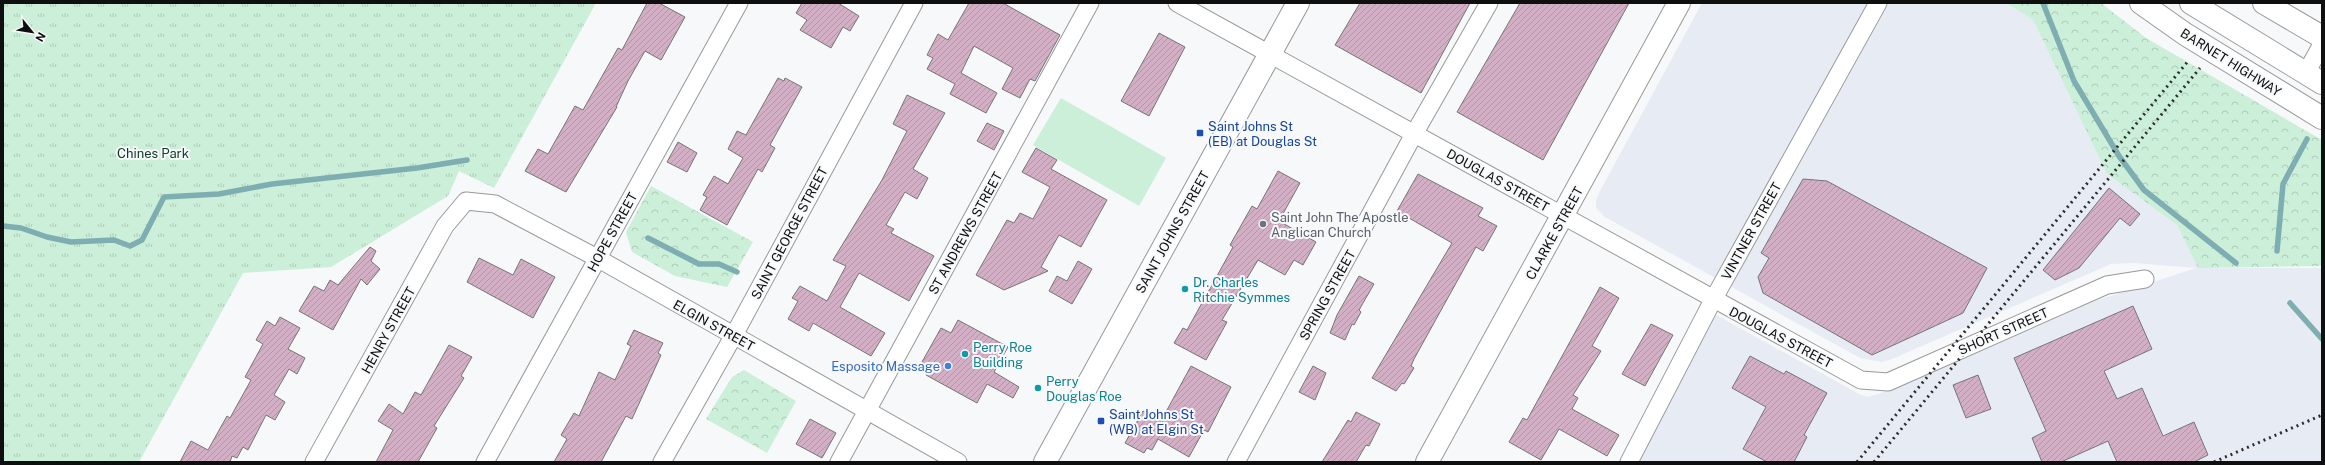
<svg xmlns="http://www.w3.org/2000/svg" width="2325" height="465" font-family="'Public Sans',sans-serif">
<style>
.built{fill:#e7ecf4}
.grass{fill:#cbefd8}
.forest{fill:url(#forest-crowns)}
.park{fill:url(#park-tufts)}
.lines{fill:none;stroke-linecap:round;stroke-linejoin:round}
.stream{stroke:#7eadb2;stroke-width:5.5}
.building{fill:url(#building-hatch);stroke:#767576}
.street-casing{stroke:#98999a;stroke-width:19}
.secondary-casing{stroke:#98999a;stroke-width:24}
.primary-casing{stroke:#98999a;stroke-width:24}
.street{stroke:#fff;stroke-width:17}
.secondary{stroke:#fff;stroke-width:22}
.primary{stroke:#fff;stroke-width:22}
.rail{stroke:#2d2d2e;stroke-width:3;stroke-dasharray:2 4;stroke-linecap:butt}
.transit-dot{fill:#1a4fb4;stroke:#f7f8f9;stroke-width:1.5}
.worship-dot{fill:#6b7280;stroke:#f7f8f9;stroke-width:1.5}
.culture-dot{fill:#0f9aa8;stroke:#f7f8f9;stroke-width:1.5}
.shop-dot{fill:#3f7fe0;stroke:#f7f8f9;stroke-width:1.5}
.labels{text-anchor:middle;stroke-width:4;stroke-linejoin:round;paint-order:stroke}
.street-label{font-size:13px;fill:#0f0f10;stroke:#f7f8f9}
.transit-label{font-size:13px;fill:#164399;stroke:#f7f8f9;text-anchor:start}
.park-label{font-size:13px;fill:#0d3b24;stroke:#f7f8f9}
.worship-label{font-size:13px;fill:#5b616d;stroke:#f7f8f9;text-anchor:start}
.culture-label{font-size:13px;fill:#0d838f;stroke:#f7f8f9;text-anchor:start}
.shop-label{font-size:13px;fill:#366cbe;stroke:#f7f8f9;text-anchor:end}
</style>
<defs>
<pattern id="forest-crowns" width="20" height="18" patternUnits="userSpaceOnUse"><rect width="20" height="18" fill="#cbefd8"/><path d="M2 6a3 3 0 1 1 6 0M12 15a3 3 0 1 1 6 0" fill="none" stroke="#adccb8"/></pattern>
<pattern id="park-tufts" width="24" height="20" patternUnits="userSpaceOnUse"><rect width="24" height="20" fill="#cbefd8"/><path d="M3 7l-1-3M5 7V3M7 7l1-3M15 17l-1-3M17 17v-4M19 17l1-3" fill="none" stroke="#adccb8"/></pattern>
<pattern id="building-hatch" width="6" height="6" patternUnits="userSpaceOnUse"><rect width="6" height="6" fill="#d3afc5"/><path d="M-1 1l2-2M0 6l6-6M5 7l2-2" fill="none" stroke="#b495a8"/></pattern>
</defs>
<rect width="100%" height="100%" fill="#f7f8f9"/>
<!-- built -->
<polygon class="built" points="1702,3 2006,3 2033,20 2107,174 2177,225 2198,268 2322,268 2322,462 1632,462 1711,312 1859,394 1868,397 1881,393 2092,302 2196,268 2134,263 2111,264 1892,359 1882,362 1860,358 1605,217 1596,208 1596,200 1601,189"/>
<!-- grass -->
<polygon class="grass" points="1061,98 1166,158 1139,206 1033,145"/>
<!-- forest -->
<g class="forest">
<polygon points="2006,3 2101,3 2146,38 2322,140 2322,266 2198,268 2177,225 2107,174 2033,20"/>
<polygon points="651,186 753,242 727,287 675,276 632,252 626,232"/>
<polygon points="744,370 796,401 767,453 706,419 732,377"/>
</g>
<!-- park -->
<polygon class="park" points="3,3 596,3 494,188 459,171 448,196 331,267 243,273 139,462 3,462"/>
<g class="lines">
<!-- stream -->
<g class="stream">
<polyline points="2043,3 2074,81 2119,156 2144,190 2236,263"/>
<polyline points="3,226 21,228 47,237 71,242 114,240 130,246 142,240 164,197 219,194 272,184 417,168 467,160"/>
<polyline points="648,238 699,264 719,264 737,272"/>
<polyline points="2277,251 2283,184 2307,139"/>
<polyline points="2290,303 2322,339"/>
</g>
</g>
<!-- building -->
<g class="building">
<polygon points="647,3 659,3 685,17 661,60 645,51 628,81 616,107 617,107 566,192 525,171 538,149 548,154 575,106 583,110 618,48 622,50"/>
<polygon points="802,3 838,3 859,16 850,31 843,27 831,48 800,30 807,20 796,13"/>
<polygon points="969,3 1003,3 1060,35 1035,81 1030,79 1020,98 1002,89 1013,68 974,46 961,73 997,93 986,113 950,94 955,84 927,69 933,58 927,55 938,34 948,40"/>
<polygon points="1360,3 1470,3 1421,93 1335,45"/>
<polygon points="1520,3 1629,3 1543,160 1457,112"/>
<polygon points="1159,33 1185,47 1149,116 1121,101"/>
<polygon points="778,78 784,81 785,78 802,87 770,145 775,148 762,172 758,169 727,225 700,210 707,197 703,195 714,176 728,184 743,158 728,149 737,131 746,135"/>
<polygon points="907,95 945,113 913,169 928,178 917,199 905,192 886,225 894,229 891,233 934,256 909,301 859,273 840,307 885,333 871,356 813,323 809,331 788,319 798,301 792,298 800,286 827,301 846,266 833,260 882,180 907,131 893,124"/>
<polygon points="987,123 1004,131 994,150 977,141"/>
<polygon points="678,142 697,153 687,172 667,162"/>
<polygon points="1036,148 1057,160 1051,169 1107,200 1081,247 1059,235 1041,267 1048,271 1004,290 976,275 1007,220 1014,223 1020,213 1033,219 1050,187 1022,172"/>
<polygon points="1278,171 1300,183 1279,221 1316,242 1303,265 1294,260 1285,275 1258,260 1222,320 1227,322 1206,360 1174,343 1183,328 1187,330 1233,247 1230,245 1252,206 1257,209"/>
<polygon points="1418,174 1483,208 1478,216 1497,226 1483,251 1476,247 1414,359 1411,366 1414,368 1404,384 1402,383 1396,391 1372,378 1452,243 1397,211"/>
<polygon points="1803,179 1827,181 1987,268 1963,313 1872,355 1763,293 1758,277 1769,258 1761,253"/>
<polygon points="2109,188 2140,214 2130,226 2120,218 2079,268 2055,280 2043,270"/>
<polygon points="370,247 376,251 371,261 380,269 367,285 361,279 333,330 299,311 314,286 324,291 330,280 338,285"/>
<polygon points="479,258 513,275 521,259 555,277 533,318 467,282"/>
<polygon points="1078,261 1092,269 1072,304 1049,291 1057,276 1067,281"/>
<polygon points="1359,276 1374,284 1359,310 1361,312 1354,325 1352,324 1345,340 1330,333 1337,315"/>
<polygon points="1600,287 1619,298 1592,346 1601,351 1573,395 1578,398 1572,409 1619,435 1607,456 1559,429 1541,460 1509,442 1523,418 1527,420"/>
<polygon points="2133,306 2152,349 2104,371 2117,399 2142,388 2163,436 2194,422 2208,455 2194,462 2117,462 2108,441 2061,462 2042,462 2032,438 2046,431 2014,358"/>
<polygon points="280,317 300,328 288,349 305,358 297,374 289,369 274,395 285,402 275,420 266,415 248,450 243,447 237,458 232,456 230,462 180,462 191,441 208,450 227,416 230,418 251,380 245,377 263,344 256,340 267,321 275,326"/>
<polygon points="958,320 1008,347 994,372 1019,387 1013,398 987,384 977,403 926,375 930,367 922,362 941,328 951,333"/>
<polygon points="1651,324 1673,335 1645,386 1622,374"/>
<polygon points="634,330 663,343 658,353 661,355 632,419 626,416 601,462 554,462 567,439 561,435 574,413 579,416 599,372 615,380 631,346 627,344"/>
<polygon points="449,345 472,357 461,376 464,378 434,426 437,428 418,462 376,462 393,430 378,421 389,404 403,414 415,392 421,395"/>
<polygon points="1750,356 1784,374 1786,371 1827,393 1804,435 1807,437 1794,462 1767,462 1743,449 1766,407 1732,388"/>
<polygon points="1191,366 1231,387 1208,432 1204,430 1189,457 1158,439 1152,450 1147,448 1144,453 1125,443 1143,411 1161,421"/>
<polygon points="1313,366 1326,373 1315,400 1299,392"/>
<polygon points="1978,375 1991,409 1966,418 1953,385"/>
<polygon points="1356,412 1380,424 1369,446 1366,445 1356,462 1322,462 1348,420 1351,422"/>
<polygon points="810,419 836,433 822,458 796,444"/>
</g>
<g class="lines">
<defs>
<g id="street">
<polyline points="1177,3 1861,380 1888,382 2107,285 2145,279"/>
<polyline points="2306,73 2322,44"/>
<polyline points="314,462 445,226 466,201 495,204 597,258 958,462"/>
<polyline points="485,462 739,3"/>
<polyline points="662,462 734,335 914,3"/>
<polyline points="839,462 1090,3"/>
<polyline points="1236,462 1414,134 1489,3"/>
<polyline points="1629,462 1713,300 1878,3"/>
</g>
<polyline id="secondary" points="1427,462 1679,3"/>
<g id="primary">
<polyline points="2141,3 2185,34 2322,118"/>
<polyline points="2191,3 2322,83"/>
<polyline points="2264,3 2322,37"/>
<polyline points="1045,462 1298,3"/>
</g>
</defs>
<!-- street casing -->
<use href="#street" class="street-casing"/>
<!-- secondary casing -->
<use href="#secondary" class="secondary-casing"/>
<!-- primary casing -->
<use href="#primary" class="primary-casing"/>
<!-- street -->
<use href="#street" class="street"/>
<!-- secondary -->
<use href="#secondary" class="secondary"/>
<!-- primary -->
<use href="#primary" class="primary"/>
<!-- rail -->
<g class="rail">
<polyline points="1857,462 2189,60"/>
<polyline points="1874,462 2200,68"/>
<polyline points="2214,462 2322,415"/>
</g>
</g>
<!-- markers -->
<g class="transit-dot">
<rect x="1196" y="129" width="8" height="8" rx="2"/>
<rect x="1097" y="417" width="8" height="8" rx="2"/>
</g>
<circle class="worship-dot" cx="1263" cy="224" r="4"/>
<g class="culture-dot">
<circle cx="1185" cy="289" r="4"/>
<circle cx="965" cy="354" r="4"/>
<circle cx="1038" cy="388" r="4"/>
</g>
<circle class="shop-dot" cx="948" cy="366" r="4"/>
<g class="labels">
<!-- street labels -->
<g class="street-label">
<text transform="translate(2231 62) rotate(32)" y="5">BARNET HIGHWAY</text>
<text transform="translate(1498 180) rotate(29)" y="5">DOUGLAS STREET</text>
<text transform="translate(1751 231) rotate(-61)" y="5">VINTNER STREET</text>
<text transform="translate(612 232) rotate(-61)" y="5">HOPE STREET</text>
<text transform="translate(1172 232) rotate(-61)" y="5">SAINT JOHNS STREET</text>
<text transform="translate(789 233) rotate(-62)" y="5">SAINT GEORGE STREET</text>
<text transform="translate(965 233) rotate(-61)" y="5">ST ANDREWS STREET</text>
<text transform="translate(1554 233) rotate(-61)" y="5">CLARKE STREET</text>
<text transform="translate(1327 295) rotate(-61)" y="5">SPRING STREET</text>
<text transform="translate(714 325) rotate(29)" y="5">ELGIN STREET</text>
<text transform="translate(388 330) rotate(-61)" y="5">HENRY STREET</text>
<text transform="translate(2003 331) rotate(-24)" y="5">SHORT STREET</text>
<text transform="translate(1781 337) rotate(28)" y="5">DOUGLAS STREET</text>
</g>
<!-- transit labels -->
<g class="transit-label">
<text x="1208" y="131">Saint Johns St<tspan x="1208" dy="15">(EB) at Douglas St</tspan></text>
<text x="1109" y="419">Saint Johns St<tspan x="1109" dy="15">(WB) at Elgin St</tspan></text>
</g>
<!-- park labels -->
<g class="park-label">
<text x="153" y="158">Chines Park</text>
</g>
<!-- worship labels -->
<g class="worship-label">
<text x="1271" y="222">Saint John The Apostle<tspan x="1271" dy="15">Anglican Church</tspan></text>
</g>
<!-- culture labels -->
<g class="culture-label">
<text x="1193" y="287">Dr. Charles<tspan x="1193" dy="15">Ritchie Symmes</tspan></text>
<text x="973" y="352">Perry Roe<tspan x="973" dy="15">Building</tspan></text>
<text x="1046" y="386">Perry<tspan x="1046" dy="15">Douglas Roe</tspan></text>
</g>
<!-- shop labels -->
<g class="shop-label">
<text x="940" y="371">Esposito Massage</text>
</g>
</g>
<!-- border -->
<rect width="2325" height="465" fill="none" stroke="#0f0f10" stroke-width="8"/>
<!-- north arrow -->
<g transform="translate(32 32) rotate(120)" stroke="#f7f8f9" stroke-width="3" paint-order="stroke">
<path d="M0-3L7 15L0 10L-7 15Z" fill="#0f0f10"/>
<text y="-6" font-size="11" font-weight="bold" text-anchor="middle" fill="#0f0f10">N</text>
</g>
</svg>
